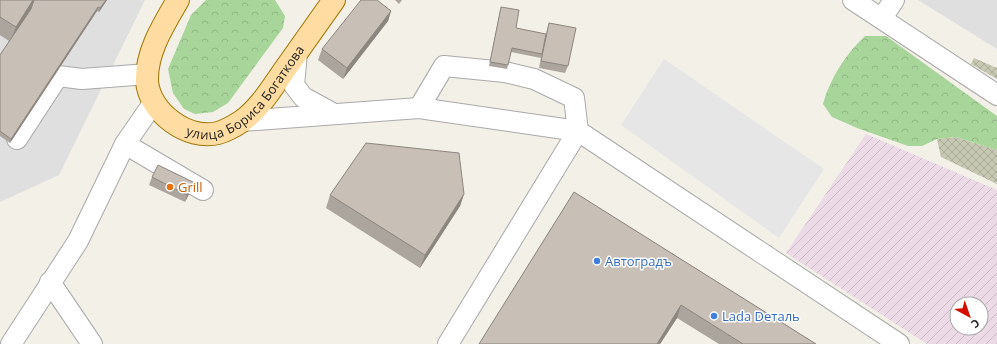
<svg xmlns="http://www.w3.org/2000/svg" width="997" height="344" font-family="'Open Sans',sans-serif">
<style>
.residential{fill:#e0dfdf}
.industrial{fill:url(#industrial-furrows);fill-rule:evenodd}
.construction{fill:url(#construction-cross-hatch)}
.forest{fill:url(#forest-crowns)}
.parking{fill:#e6e6e6}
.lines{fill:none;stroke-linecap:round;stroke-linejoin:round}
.minor-casing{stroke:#a9a9a9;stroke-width:22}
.major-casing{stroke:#a07500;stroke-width:24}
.minor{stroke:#fff;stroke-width:20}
.major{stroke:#ffdca1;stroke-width:22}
.wall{fill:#aca59d}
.shaded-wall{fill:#8c8680}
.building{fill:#c8c0b7;stroke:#8c8680}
.food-dot{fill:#e8710a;stroke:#fff;stroke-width:1.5}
.shop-dot{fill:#3f7fe0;stroke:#fff;stroke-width:1.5}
.labels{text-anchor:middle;stroke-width:3;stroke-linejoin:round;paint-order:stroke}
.street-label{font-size:13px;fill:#222;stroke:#fff}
.food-label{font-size:13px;fill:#c56008;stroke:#fff;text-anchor:start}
.shop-label{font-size:13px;fill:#366cbe;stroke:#fff;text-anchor:start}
</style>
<defs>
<pattern id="industrial-furrows" width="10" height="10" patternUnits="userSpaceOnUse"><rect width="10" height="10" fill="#ecdae7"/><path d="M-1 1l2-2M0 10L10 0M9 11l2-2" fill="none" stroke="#cabbc6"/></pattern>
<pattern id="construction-cross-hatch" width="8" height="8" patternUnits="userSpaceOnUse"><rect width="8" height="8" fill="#c7c8b2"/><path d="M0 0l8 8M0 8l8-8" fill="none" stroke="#abac99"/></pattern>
<pattern id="forest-crowns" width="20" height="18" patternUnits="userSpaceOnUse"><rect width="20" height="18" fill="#a8d59a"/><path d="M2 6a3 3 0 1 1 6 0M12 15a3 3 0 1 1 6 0" fill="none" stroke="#90b784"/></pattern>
</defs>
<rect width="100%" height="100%" fill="#f3f0e8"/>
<!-- residential -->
<g class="residential">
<polygon points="0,0 145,0 59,175 0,202"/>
<polygon points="918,0 997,0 997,49"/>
</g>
<!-- industrial -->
<path class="industrial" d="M866,134l131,56v154h-70l-141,-91zM957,304h24v24h-24z"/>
<!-- construction -->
<g class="construction">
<polygon points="974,58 997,68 997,79 971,64"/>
<polygon points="956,137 997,150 997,184 941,157 937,139"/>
</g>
<!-- forest -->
<g class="forest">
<polygon points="206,0 275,0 285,16 283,28 228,103 213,112 195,114 184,109 173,93 168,69 191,15"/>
<path d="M865,36h21l111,80v34l-41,-13 -19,2 -15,7h-14l-51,-18 -25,-11 -9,-13c7,-26 23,-50 42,-68z"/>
</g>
<!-- parking -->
<polygon class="parking" points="664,59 824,169 779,238 621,125"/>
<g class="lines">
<defs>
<g id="minor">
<polyline points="853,0 997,95"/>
<polyline points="882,18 894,0"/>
<polyline points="297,53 294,85 303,97 334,114"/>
<polyline points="419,108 444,66 505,72 534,79 574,98 578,131 899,344"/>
<polyline points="242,121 419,108 578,131 448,344"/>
<polyline points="17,139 58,76 82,79 148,74"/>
<polyline points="125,144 203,190"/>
<polyline points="50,282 92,344"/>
<polyline points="11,344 78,241 125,144 154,102"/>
</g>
<g id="major">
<path id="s1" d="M178,0c-14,24 -32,52 -31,81 2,31 41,60 71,52 7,-2 18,-8 24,-12 17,-12 30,-33 41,-49 17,-24 34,-48 51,-72"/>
</g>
</defs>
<!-- minor casing -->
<use href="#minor" class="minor-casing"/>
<!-- major casing -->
<use href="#major" class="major-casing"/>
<!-- minor -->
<use href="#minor" class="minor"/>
<!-- major -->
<use href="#major" class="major"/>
</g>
<!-- wall -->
<g class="wall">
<polygon points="0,0 107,0 99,12 97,11 10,143 0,136 0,55 9,41 0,35"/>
<polygon points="395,0 402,0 399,4"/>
<polygon points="501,7 516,28 546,34 549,23 568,66 565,73 539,68 541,58 511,52 507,69 489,66 500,11"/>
<polygon points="391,11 388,21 343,79 318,60 322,49"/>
<polygon points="152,177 191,190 185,202 149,185"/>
<polygon points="574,192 816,344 719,344 677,318 660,344 479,344"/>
<polygon points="464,194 460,206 420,268 326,208 330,195"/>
</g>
<!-- shaded-wall -->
<g class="shaded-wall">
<polygon points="33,0 34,0 29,13 10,42 16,27"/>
<polygon points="106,0 107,0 99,12 100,8"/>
<polygon points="98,7 97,11 10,143 11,139"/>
<polygon points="391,11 388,21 343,79 347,68"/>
<polygon points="193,182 191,190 185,202 187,195"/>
<polygon points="464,194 460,206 420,268 425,255"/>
<polygon points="681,305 677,318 660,344 657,344"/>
</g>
<!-- building -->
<g class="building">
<polygon points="0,0 33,0 16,27 0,17"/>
<polygon points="34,0 106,0 100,8 98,7 11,139 0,131 0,55 31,9"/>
<polygon points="361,0 377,0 391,11 347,68 322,49"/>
<polygon points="501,7 519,10 516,28 546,34 542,54 512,48 508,65 490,62"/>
<polygon points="549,23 576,28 568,66 541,61"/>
<polygon points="366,143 459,153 464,194 425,255 330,195"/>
<polygon points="158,165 193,182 187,195 152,177"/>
<polygon points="574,192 816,344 743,344 681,305 657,344 479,344"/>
</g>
<!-- markers -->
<circle class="food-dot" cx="170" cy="187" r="4"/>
<g class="shop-dot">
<circle cx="597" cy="261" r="4"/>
<circle cx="714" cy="316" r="4"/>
</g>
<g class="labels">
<!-- street labels -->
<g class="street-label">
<text dy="5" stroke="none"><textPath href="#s1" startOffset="231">улица Бориса Богаткова</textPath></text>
</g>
<!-- food labels -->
<g class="food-label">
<text x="178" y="192">Grill</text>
</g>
<!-- shop labels -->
<g class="shop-label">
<text x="605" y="266">Автоградъ</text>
<text x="722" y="321">Lada Dеталь</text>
</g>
</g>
<!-- north arrow -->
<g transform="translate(969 316) rotate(140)"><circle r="19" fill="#ffffff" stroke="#a7a7a7"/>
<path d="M0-3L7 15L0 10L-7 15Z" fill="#d40d00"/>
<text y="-6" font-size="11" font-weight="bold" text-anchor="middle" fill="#222222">С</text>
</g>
</svg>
